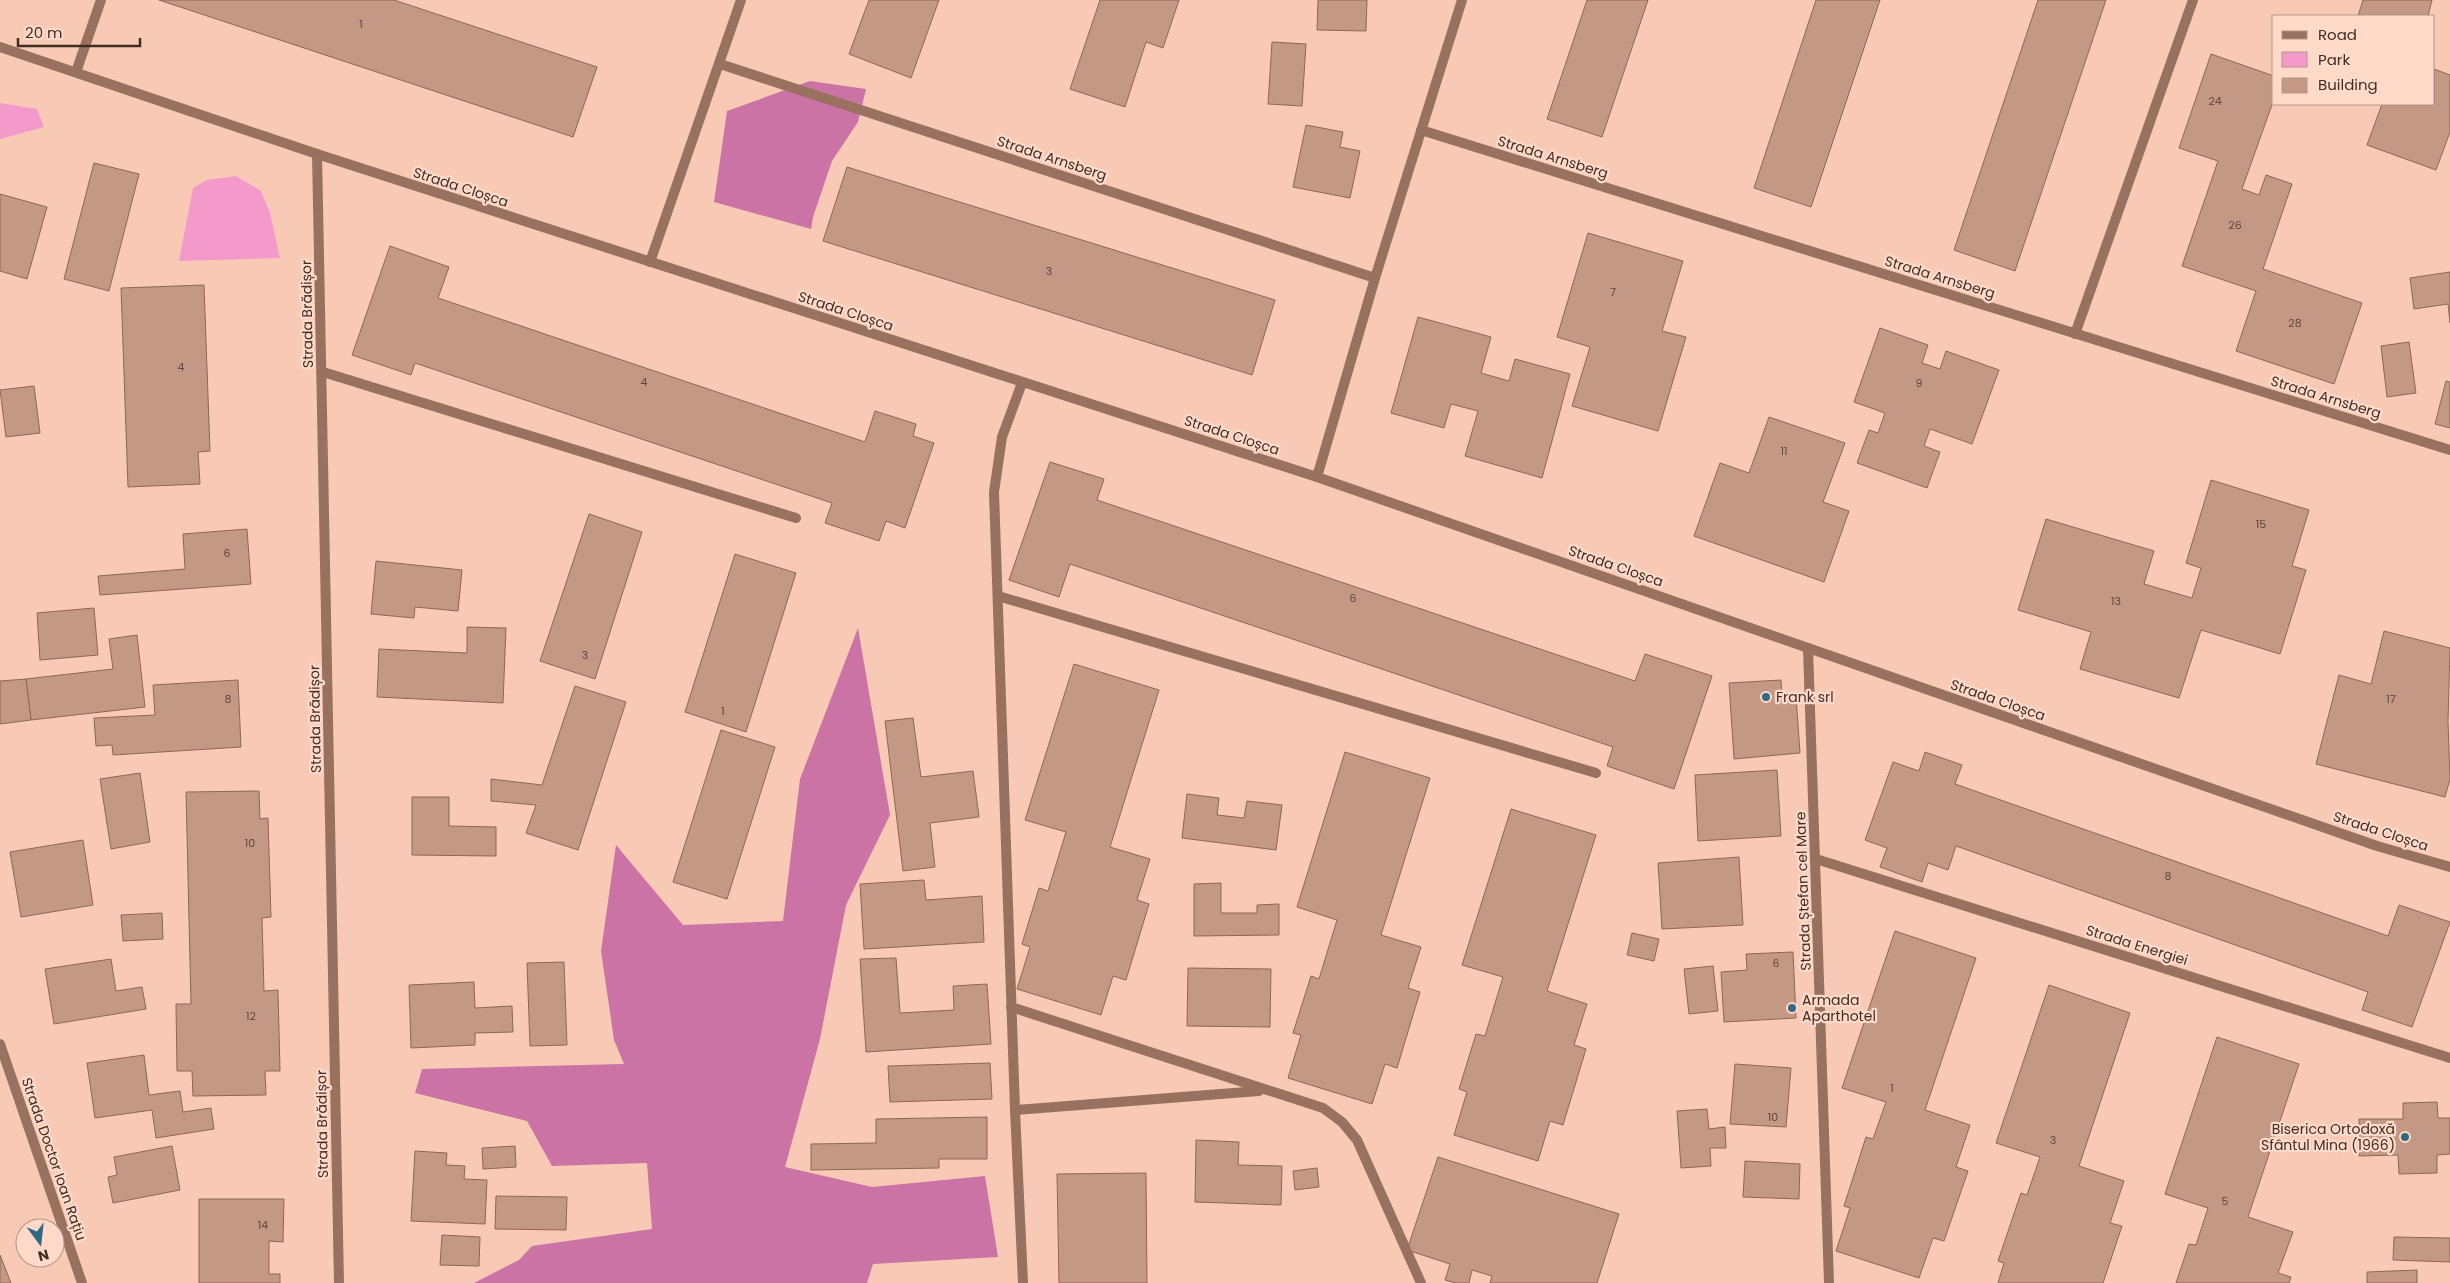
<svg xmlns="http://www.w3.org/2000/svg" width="2450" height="1283" font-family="Poppins,sans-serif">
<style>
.green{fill:#f39acb}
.forest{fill:#cc73a5}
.building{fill:#c39884;stroke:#8f6754}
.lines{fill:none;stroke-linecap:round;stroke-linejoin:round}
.lane{stroke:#98715f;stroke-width:10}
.street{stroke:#98715f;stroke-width:10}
.poi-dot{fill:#2e6a81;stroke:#ffdac9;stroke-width:2}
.labels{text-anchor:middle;stroke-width:4.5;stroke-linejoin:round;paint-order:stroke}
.number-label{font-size:11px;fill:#61483e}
.street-label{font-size:14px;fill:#402e26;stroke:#ffdac9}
.poi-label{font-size:14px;fill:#402e26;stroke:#ffdac9;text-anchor:start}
</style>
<rect width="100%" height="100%" fill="#f8cab5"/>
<!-- green -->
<g class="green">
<polygon points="0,103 37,109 44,127 0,139"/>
<polygon points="236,176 261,191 270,213 280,258 179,261 193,188 207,180"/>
</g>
<!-- forest -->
<g class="forest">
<polygon points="810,81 866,89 858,122 832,161 813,217 811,229 714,202 727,111"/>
<polygon points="858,628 890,815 846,905 820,1039 785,1167 872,1187 985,1176 998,1257 873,1264 867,1283 474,1283 519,1260 532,1246 652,1229 647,1163 552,1166 527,1121 415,1093 422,1069 624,1064 614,1040 601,951 616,845 683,925 783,921 800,779"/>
</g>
<!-- building -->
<g class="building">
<polygon points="159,0 394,0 597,67 573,137"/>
<polygon points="869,0 939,0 911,78 849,54"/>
<polygon points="1100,0 1179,0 1163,48 1146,42 1125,107 1070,89"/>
<polygon points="1318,0 1367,0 1366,31 1317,30"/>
<polygon points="1587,0 1648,0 1602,137 1547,119"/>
<polygon points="1816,0 1880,0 1811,207 1754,188"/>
<polygon points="2038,0 2106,0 2015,271 1954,250"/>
<polygon points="2363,0 2432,0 2428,16 2358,16"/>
<polygon points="1272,42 1306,44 1302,106 1268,104"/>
<polygon points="2211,54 2274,76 2274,99 2242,189 2259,195 2266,175 2292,184 2263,269 2362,303 2334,384 2236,351 2256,291 2182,266 2218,161 2179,148"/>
<polygon points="2434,69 2450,75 2450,132 2436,170 2367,145 2382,104 2434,104"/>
<polygon points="1306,125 1343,132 1340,147 1360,151 1350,198 1293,187"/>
<polygon points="94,163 139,174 109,291 64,279"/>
<polygon points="847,167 1275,300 1252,375 823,241"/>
<polygon points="0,194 47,207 27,279 0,271"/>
<polygon points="1588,233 1683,261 1662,331 1686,337 1658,431 1572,406 1590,347 1557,337"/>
<polygon points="390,246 449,267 438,298 865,442 875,411 916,424 913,436 934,443 905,528 886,521 879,541 825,523 832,503 415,363 411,375 352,355"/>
<polygon points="2450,272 2450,323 2448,304 2414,309 2410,278"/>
<polygon points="204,285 210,451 198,452 200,484 128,487 121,288"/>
<polygon points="1418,317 1491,337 1481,373 1509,381 1515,359 1570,374 1542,478 1465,456 1478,411 1451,404 1444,428 1391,413"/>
<polygon points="1880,328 1928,345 1922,363 1940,369 1946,351 1999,370 1972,444 1930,429 1924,446 1940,452 1927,488 1857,463 1869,430 1878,433 1885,413 1854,402"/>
<polygon points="2409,342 2416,393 2387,397 2381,346"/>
<polygon points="2446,381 2450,382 2450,428 2435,424"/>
<polygon points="34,386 40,433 6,437 0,390"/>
<polygon points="1769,417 1845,443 1823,502 1849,511 1824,582 1694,536 1720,463 1749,473"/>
<polygon points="1050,462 1104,479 1097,500 1635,681 1645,654 1712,676 1674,789 1607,766 1613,747 1070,564 1059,597 1009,580"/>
<polygon points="2211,480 2309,510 2292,566 2306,570 2280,654 2201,630 2179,698 2080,669 2091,632 2018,610 2046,519 2154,551 2144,584 2192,598 2201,568 2186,563"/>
<polygon points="589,514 642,532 595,679 540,661"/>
<polygon points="247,529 251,584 100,595 98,576 185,569 183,534"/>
<polygon points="735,554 796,573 746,732 685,712"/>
<polygon points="376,561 462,570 458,611 415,607 414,618 371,614"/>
<polygon points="94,608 98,655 40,660 37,613"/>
<polygon points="467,627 506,628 503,703 377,697 379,649 467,653"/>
<polygon points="2384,631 2450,648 2448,721 2450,779 2445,797 2316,764 2339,675 2371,684"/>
<polygon points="137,635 145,707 31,720 26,679 113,669 109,639"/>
<polygon points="1074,664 1159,690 1110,847 1150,859 1137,900 1149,904 1126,980 1113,976 1101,1015 1017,989 1030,947 1022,944 1039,888 1048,891 1066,832 1025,820"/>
<polygon points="26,679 31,720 0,724 0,681"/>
<polygon points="238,680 241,747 113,755 112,745 96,746 94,718 155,715 153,685"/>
<polygon points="1781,680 1782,697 1796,696 1800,753 1734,759 1729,683"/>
<polygon points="575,686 626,702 578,850 526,833 536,805 491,801 491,779 542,785"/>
<polygon points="913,718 921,777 973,771 979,817 930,823 935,867 903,871 885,721"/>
<polygon points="721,730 775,747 727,899 673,882"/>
<polygon points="1345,752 1430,778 1381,935 1421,947 1408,988 1420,992 1397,1068 1385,1064 1372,1104 1288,1078 1301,1035 1293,1033 1311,976 1319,979 1337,920 1297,907"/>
<polygon points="1925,752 1962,765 1955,784 2388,936 2399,905 2450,922 2412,1027 2362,1010 2368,992 1956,846 1948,870 1928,863 1922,882 1880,867 1887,848 1865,840 1893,762 1919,771"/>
<polygon points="1777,770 1781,836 1698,841 1695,775"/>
<polygon points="140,773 150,842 111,849 100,779"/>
<polygon points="259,791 260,819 268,818 271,917 262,918 264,991 278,990 280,1071 265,1071 266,1095 193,1096 192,1071 177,1071 176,1004 191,1004 186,792"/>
<polygon points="1187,794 1219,798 1217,815 1244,818 1247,801 1282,805 1276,850 1182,838"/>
<polygon points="412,797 449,797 449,826 496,827 496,856 412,855"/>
<polygon points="1511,809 1596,835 1547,991 1587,1004 1574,1045 1586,1049 1563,1125 1550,1121 1538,1161 1454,1135 1467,1092 1459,1089 1476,1034 1485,1036 1503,977 1462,965"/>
<polygon points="83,840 93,905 21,917 10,852"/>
<polygon points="1739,857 1743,925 1662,929 1658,863"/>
<polygon points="924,880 926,900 982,896 984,942 864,949 860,884"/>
<polygon points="1221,883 1221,913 1257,913 1257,905 1279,904 1279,935 1194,936 1194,884"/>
<polygon points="162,913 163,939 123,941 121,915"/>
<polygon points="1895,931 1976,958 1925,1110 1970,1125 1956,1167 1968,1171 1944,1241 1933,1238 1919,1278 1836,1251 1850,1208 1844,1206 1866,1137 1873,1139 1886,1102 1842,1088"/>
<polygon points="1632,933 1659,939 1654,961 1627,955"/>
<polygon points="1793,952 1796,1018 1724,1022 1721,972 1747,970 1746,954"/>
<polygon points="896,958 900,1013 954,1010 953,986 987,984 991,1044 866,1052 860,959"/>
<polygon points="111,959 116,991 142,987 146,1009 54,1024 45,969"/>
<polygon points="564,962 567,1045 530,1046 527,963"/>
<polygon points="1713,966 1718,1011 1689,1014 1684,969"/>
<polygon points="1188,968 1271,969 1270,1027 1187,1026"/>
<polygon points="474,982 475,1008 512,1006 513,1032 475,1033 475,1045 411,1048 409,985"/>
<polygon points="2049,985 2130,1013 2079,1166 2124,1181 2110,1223 2122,1226 2103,1283 1998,1283 2004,1263 1998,1261 2021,1193 2027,1195 2040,1157 1996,1143"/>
<polygon points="2217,1037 2299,1064 2248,1217 2293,1232 2278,1273 2291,1277 2289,1283 2176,1283 2189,1244 2196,1245 2208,1208 2165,1194"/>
<polygon points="144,1055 149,1095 180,1091 183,1112 211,1108 214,1129 156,1138 152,1110 95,1118 87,1063"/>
<polygon points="990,1063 992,1099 890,1102 888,1066"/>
<polygon points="1735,1064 1791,1068 1786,1127 1730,1124"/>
<polygon points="2437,1102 2438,1118 2450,1118 2450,1154 2437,1155 2437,1173 2399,1174 2398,1155 2359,1156 2359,1119 2403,1119 2403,1103"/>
<polygon points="1707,1109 1709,1129 1725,1127 1726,1148 1710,1148 1711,1166 1681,1168 1677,1111"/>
<polygon points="987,1117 987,1159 939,1159 939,1168 811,1170 811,1144 876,1143 876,1119"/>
<polygon points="1196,1140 1239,1142 1238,1165 1282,1166 1281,1205 1195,1202"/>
<polygon points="172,1146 180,1190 113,1203 108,1177 117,1175 114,1157"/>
<polygon points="515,1146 516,1167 483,1169 482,1148"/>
<polygon points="415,1151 447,1153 446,1165 465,1166 464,1179 487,1180 485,1224 411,1221"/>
<polygon points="1438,1157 1619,1214 1597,1283 1490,1283 1492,1276 1472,1270 1469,1283 1456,1283 1445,1280 1450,1264 1407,1250"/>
<polygon points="1745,1161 1800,1164 1799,1199 1743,1197"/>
<polygon points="1317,1168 1319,1187 1295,1190 1293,1171"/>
<polygon points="1146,1173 1147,1283 1059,1283 1057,1174"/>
<polygon points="496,1196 567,1197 566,1230 495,1229"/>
<polygon points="199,1199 284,1199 283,1242 269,1241 269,1274 280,1274 280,1283 199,1283"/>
<polygon points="442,1235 480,1237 479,1266 440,1265"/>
<polygon points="2394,1237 2450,1238 2450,1262 2393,1260"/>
<polygon points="0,1255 11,1283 0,1283"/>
<polygon points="2417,1270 2417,1283 2367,1283 2367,1272"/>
</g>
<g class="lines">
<!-- lane -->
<g class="lane">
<polyline points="2075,334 2193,0"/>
<polyline points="1011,1007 1323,1108 1342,1122 1357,1140 1421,1283"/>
<polyline points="1015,1110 1259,1091"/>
</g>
<!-- street -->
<g class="street">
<polyline points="0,47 317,154 1317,477 2377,846 2450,867"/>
<polyline points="720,64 1375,278"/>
<polyline points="76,72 101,0"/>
<polyline points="1421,130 2450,450"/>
<polyline points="317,154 339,1283"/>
<polyline points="650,262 741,0"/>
<polyline points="323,372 796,518"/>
<polyline points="1022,383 1002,437 994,492 1015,1110 1023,1283"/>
<polyline points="1317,477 1375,278 1462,0"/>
<polyline points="998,596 1596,773"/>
<polyline points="1808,648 1829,1283"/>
<polyline points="1816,859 2450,1058"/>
<polyline points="0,1044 82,1283"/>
</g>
</g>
<!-- markers -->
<g class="poi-dot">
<circle cx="1766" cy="697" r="5"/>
<circle cx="1792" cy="1008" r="5"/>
<circle cx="2405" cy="1137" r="5"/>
</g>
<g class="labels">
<!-- number labels -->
<g class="number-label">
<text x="361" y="28">1</text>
<text x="2215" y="105">24</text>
<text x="2235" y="229">26</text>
<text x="1049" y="275">3</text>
<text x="1613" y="296">7</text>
<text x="2295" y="327">28</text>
<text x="181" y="371">4</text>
<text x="644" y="386">4</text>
<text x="1919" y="387">9</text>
<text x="1784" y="455">11</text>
<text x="2261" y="528">15</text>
<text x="227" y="557">6</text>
<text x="1353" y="602">6</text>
<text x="2116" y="605">13</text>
<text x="585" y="659">3</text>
<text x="228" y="703">8</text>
<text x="2391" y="703">17</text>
<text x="723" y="715">1</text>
<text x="250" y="847">10</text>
<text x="2168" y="880">8</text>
<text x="1776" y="967">6</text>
<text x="251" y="1020">12</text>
<text x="1892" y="1092">1</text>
<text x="1773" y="1121">10</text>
<text x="2053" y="1144">3</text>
<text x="2225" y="1205">5</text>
<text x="263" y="1229">14</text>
</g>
<!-- street labels -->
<g class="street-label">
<text transform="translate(1553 157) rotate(17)" y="5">Strada Arnsberg</text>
<text transform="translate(1052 158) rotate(18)" y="5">Strada Arnsberg</text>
<text transform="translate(461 187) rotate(18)" y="5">Strada Cloșca</text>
<text transform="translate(1940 277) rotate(17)" y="5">Strada Arnsberg</text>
<text transform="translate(846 311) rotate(18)" y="5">Strada Cloșca</text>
<text transform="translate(307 314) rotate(-91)" y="5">Strada Brădișor</text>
<text transform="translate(2326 397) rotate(17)" y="5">Strada Arnsberg</text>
<text transform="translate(1232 435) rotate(18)" y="5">Strada Cloșca</text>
<text transform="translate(1616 566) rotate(19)" y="5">Strada Cloșca</text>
<text transform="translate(1998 700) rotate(19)" y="5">Strada Cloșca</text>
<text transform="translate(315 719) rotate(-91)" y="5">Strada Brădișor</text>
<text transform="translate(2381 831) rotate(18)" y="5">Strada Cloșca</text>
<text transform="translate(1803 891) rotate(-92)" y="5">Strada Ștefan cel Mare</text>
<text transform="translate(2137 945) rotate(17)" y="5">Strada Energiei</text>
<text transform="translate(322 1124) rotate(-91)" y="5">Strada Brădișor</text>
<text transform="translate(54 1159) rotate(71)" y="5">Strada Doctor Ioan Rațiu</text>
</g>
<!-- poi labels -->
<g class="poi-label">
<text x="1776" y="702">Frank srl</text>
<text x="1802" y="1005">Armada<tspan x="1802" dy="16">Aparthotel</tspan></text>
<text x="2395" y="1134" text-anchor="end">Biserica Ortodoxă<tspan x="2395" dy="16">Sfântul Mina (1966)</tspan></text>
</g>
</g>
<!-- legend -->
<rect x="2272" y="15" width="162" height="90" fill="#ffdac9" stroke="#b39588"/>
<rect x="2282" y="31" width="25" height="8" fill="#98715f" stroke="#b39588"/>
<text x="2318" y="40" font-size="15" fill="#402e26">Road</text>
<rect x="2282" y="52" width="25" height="15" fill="#f39acb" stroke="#b39588"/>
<text x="2318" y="65" font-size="15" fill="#402e26">Park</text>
<rect x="2282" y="78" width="25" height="15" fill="#c39884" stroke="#b39588"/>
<text x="2318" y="90" font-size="15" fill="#402e26">Building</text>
<!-- north arrow -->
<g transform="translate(40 1243) rotate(165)"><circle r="24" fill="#ffdac9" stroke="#b39588"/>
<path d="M0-4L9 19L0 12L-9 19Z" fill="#2e6a81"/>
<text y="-8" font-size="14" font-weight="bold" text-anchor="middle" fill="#402e26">N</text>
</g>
<!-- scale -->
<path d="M18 38v8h122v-8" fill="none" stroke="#402e26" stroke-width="2.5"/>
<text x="25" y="38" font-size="15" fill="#402e26" stroke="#ffdac9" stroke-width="4" paint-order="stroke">20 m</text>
</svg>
